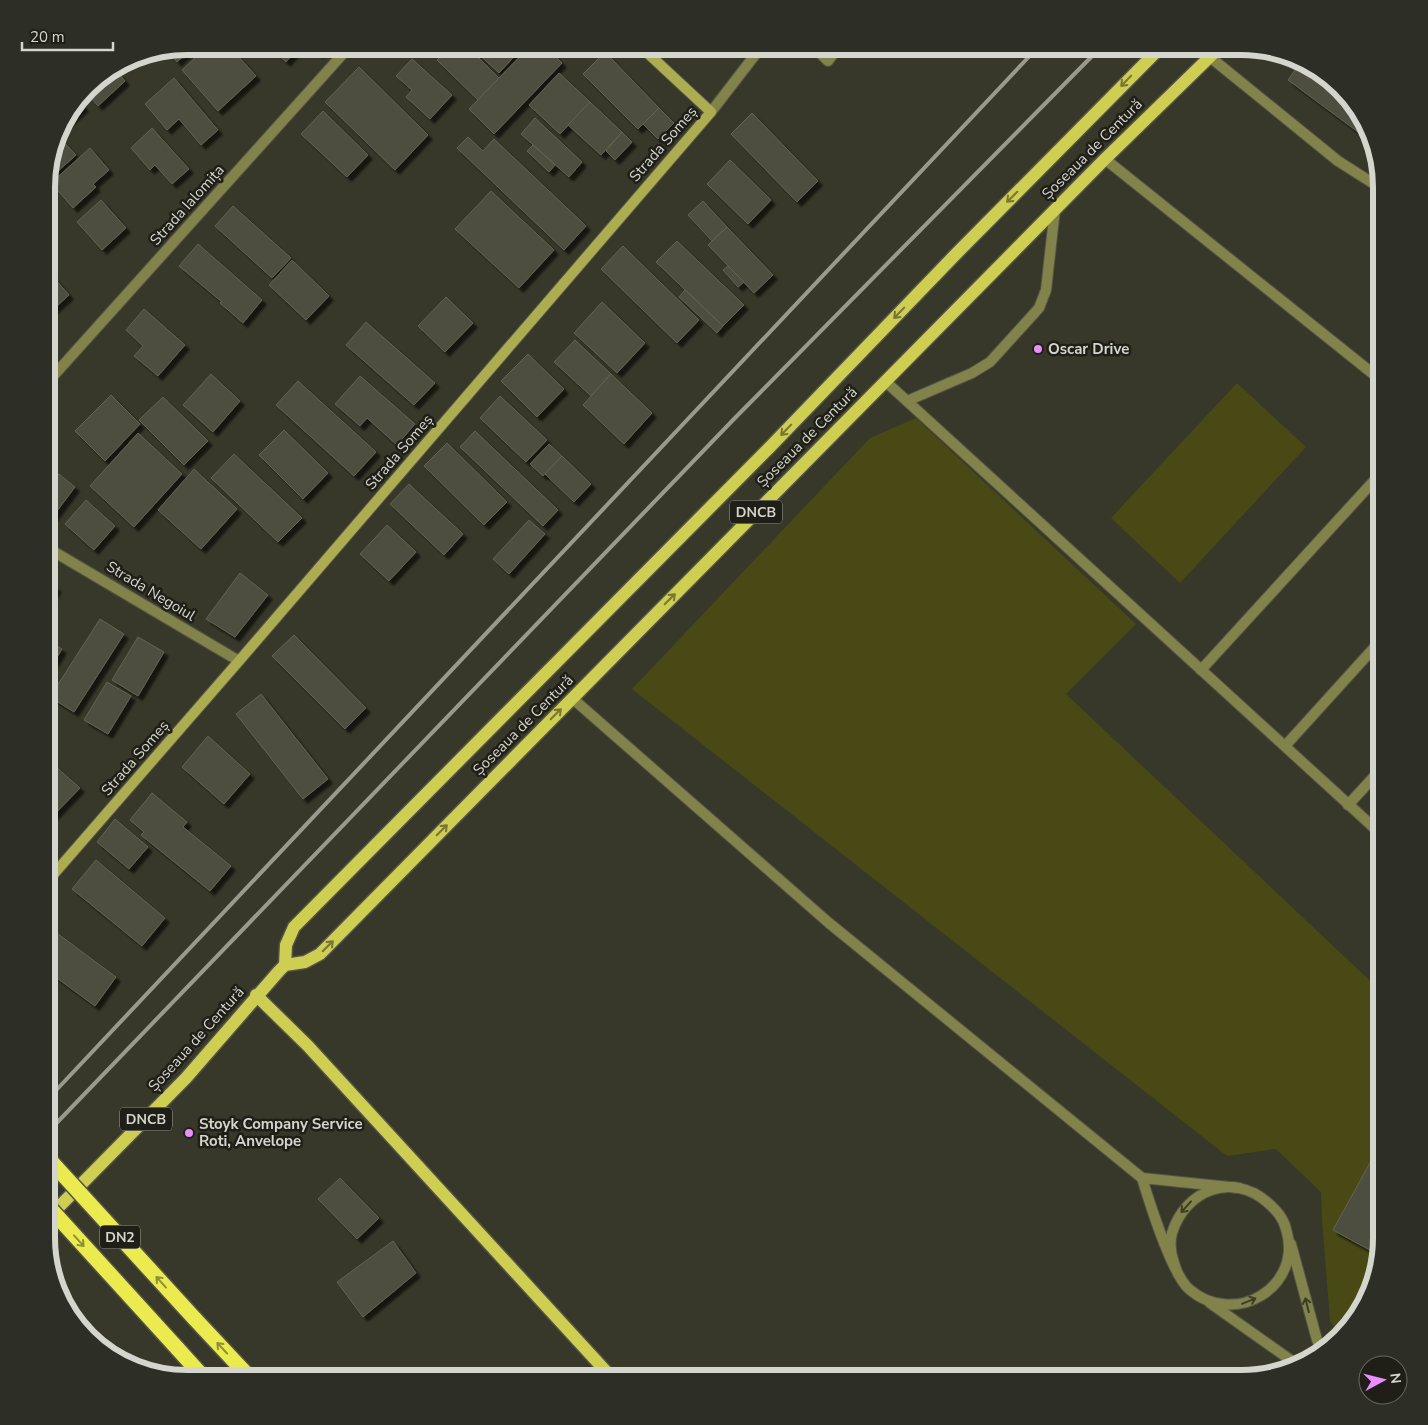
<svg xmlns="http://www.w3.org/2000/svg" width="1428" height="1425" font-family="'Nunito Sans',sans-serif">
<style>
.green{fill:#484915}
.building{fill:#4e4e3f;stroke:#626353;filter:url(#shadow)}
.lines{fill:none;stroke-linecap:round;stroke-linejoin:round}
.lane-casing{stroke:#545447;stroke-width:12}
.street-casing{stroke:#545447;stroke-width:12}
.secondary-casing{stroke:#545447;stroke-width:12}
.primary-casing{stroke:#545447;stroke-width:15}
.highway-casing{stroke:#545447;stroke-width:18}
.lane{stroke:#82834b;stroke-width:10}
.street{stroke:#82834b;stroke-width:10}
.secondary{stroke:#acad51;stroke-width:10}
.primary{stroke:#cdce52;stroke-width:12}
.highway{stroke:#ebeb50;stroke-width:15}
.rail{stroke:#99998e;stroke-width:4}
.highway-bridge-casing{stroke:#545447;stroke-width:18;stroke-linecap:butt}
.highway-bridge{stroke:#ebeb50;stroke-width:15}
.oneway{stroke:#767635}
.oneway2{stroke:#3d3d27}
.oneway3{stroke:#8f8f37}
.poi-dot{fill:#e88eff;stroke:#1f1f18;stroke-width:2}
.labels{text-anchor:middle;stroke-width:5;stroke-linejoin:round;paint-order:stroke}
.shield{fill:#1f1f18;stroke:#9e9e96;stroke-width:1}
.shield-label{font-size:14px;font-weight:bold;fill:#d4d5cc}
.street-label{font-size:15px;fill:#d4d5cc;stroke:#1f1f18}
.poi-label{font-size:15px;font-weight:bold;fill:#d4d5cc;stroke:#1f1f18;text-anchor:start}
.rim{fill:none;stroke:#d4d5cc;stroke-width:6}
</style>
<defs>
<filter id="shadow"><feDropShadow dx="4.5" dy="4.5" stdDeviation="1" flood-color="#0009"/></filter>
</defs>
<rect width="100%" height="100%" fill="#38382a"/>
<!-- green -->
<g class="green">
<polygon points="1237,383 1306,447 1180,583 1111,518"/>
<polygon points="916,418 1136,624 1066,694 1382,992 1382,1238 1371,1292 1340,1336 1330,1321 1322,1219 1321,1192 1276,1149 1227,1156 632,689 870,438"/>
</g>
<!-- building -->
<g class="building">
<polygon points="186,46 194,46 177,62 166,50"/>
<polygon points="208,46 229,46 256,76 218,111 182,70"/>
<polygon points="269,46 300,46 286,62"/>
<polygon points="311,46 327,46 319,54"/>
<polygon points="451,46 467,46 499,78 478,100 437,60"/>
<polygon points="470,46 520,46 522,48 499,73"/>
<polygon points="530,46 545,46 562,63 494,134 469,109"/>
<polygon points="605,52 659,108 638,129 583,74"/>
<polygon points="412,59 452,95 430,119 406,97 412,90 396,76"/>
<polygon points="1302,60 1347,94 1371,133 1373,143 1288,80"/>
<polygon points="359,67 428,135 395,170 325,102"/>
<polygon points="114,68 125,81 98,106 86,92 94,81"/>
<polygon points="559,73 590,102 560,134 529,105"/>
<polygon points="174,78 218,130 201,145 179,119 167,130 145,104"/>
<polygon points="79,101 84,107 59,130 61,124"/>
<polygon points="590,102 622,132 601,155 568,125"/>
<polygon points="659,108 674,123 658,139 643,124"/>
<polygon points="323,111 368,155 347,177 301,134"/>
<polygon points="752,113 818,181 797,202 731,134"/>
<polygon points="535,118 582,162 569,177 521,134"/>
<polygon points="152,128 189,169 172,184 155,165 150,170 131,148"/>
<polygon points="622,132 632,142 615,160 606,151"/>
<polygon points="58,136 76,155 47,181 47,177"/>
<polygon points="468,137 483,151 494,139 586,226 564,250 457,148"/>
<polygon points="533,145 555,165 549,172 527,151"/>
<polygon points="90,148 109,170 93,184 96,187 73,208 51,183"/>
<polygon points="730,160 771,200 748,224 707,184"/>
<polygon points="491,191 554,250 519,288 455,229"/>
<polygon points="101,200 126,228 102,250 77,222"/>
<polygon points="703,201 727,227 712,241 688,215"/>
<polygon points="233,206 291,258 272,278 215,226"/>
<polygon points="727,227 773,275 754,293 708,245"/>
<polygon points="677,241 744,305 723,326 656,262"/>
<polygon points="198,244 262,300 243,323 220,303 222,302 179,266"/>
<polygon points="623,246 699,320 677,343 601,269"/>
<polygon points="292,260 329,296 306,320 269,285"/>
<polygon points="728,266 744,282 738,287 723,270"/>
<polygon points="47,270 69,295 47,315"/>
<polygon points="685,290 723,326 717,333 679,297"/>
<polygon points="446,297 473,323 445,352 418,326"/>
<polygon points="602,302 645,343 617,373 574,333"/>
<polygon points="144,309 185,345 158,376 134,356 143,346 126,330"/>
<polygon points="366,322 435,383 414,405 346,345"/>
<polygon points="575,340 611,374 591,396 554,362"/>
<polygon points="528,354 564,389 537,417 501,381"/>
<polygon points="211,374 240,401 213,432 183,405"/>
<polygon points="611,374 652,413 624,444 583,405"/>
<polygon points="360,376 415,424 397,445 367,418 360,426 335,404"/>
<polygon points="298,381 376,452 354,476 276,405"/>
<polygon points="111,395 140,424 105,461 75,431"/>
<polygon points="500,396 547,440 526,462 480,418"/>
<polygon points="163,397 208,441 184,465 139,420"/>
<polygon points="284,430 328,473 303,499 259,455"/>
<polygon points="475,431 558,510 543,526 460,447"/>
<polygon points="138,433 182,474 134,527 90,486"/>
<polygon points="447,443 507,502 484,525 424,466"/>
<polygon points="549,444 562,456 543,476 530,464"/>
<polygon points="234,454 302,518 278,542 211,478"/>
<polygon points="562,456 591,484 574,502 545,474"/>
<polygon points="194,469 237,509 201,549 158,510"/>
<polygon points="59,474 75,487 48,523 46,522 46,476 53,481"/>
<polygon points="409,484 463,534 444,555 390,504"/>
<polygon points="86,500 115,526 94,550 65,524"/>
<polygon points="529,520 545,534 509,574 493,559"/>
<polygon points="387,525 416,552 389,581 360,554"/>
<polygon points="240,573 268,595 235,637 206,619"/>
<polygon points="46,581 57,588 46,604"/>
<polygon points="100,619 124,634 74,712 50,697"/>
<polygon points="294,635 366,708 345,729 272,656"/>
<polygon points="138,637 164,652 138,696 112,680"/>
<polygon points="46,639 62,649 46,675"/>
<polygon points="107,682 131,696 108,734 84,720"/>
<polygon points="261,694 328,779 303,799 236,714"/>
<polygon points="208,736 250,774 224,804 182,767"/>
<polygon points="46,758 80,788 46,823"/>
<polygon points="152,793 187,822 183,827 231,866 210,891 141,835 144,832 130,820"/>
<polygon points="115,819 148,847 129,869 97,842"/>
<polygon points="96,860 165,918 142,946 72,889"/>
<polygon points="46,925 116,977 95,1006 46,970"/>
<polygon points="1382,1141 1382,1238 1379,1255 1333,1230"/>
<polygon points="340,1178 379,1218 357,1239 318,1199"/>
<polygon points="393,1241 416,1273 363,1317 337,1282"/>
</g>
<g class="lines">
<defs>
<g id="lane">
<polyline points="813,46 828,61 839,46"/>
<polyline points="1210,57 1338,161 1382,189"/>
<polyline points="711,112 762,46"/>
<polyline points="1105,159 1382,381"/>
<polyline points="885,381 1382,835"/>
<polyline points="907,401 972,373 990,362 1039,308 1046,290 1055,209"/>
<polyline points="1201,670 1382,472"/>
<polyline points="572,698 829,923 1142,1178 1239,1188"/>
<polyline points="1285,746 1382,639"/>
<polyline points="1348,805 1382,768"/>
<path d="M1142,1178c7,23 30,96 47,111 46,40 115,-3 97,-60 -3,-12 -10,-19 -19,-27 -35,-30 -82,-12 -95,31 -4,14 1,28 6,41"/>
<polyline points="1291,1244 1317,1340 1323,1351"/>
<polyline points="1210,1303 1299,1366"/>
</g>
<g id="street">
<polyline points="47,383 350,46"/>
<polyline points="46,547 239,661"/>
</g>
<polyline id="secondary" points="46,883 239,661 711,112 640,46"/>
<g id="primary">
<polyline points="285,965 286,945 294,927 770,447 954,256 1161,47"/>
<polyline points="256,995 308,1046 613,1379"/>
<polyline points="46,1220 186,1078 279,971 285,965 305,962 320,954 1105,159 1220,47"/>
</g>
<g id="highway">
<polyline points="194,1318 251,1379"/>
<polyline points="177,1348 205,1379"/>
</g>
</defs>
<!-- lane casing -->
<use href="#lane" class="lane-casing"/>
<!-- street casing -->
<use href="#street" class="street-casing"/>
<!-- secondary casing -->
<use href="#secondary" class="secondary-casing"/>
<!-- primary casing -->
<use href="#primary" class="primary-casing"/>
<!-- highway casing -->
<use href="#highway" class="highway-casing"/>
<!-- lane -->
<use href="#lane" class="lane"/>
<!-- street -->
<use href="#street" class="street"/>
<!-- secondary -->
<use href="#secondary" class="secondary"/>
<!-- primary -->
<use href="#primary" class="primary"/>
<!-- highway -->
<use href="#highway" class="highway"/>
<!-- rail -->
<g class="rail">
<polyline points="46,1101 1039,46"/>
<polyline points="46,1134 733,420 1102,46"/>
</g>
<defs>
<g id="highway-bridge">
<polyline points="46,1156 194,1318"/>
<polyline points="46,1204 177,1348"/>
</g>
</defs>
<!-- highway-bridge casing -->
<use href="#highway-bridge" class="highway-bridge-casing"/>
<!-- highway-bridge -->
<use href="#highway-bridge" class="highway-bridge"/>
</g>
<!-- one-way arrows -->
<defs><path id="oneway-shaft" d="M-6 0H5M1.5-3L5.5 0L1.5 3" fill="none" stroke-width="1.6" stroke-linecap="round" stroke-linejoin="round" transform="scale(1.25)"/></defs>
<g class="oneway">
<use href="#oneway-shaft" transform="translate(1126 81) rotate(134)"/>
<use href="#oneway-shaft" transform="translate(1012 197) rotate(135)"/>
<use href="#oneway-shaft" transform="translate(899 313) rotate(134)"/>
<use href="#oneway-shaft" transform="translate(786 430) rotate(134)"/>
<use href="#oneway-shaft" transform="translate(670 599) rotate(-45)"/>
<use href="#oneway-shaft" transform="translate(556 714) rotate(-45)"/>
<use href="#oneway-shaft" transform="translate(442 830) rotate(-45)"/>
<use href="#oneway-shaft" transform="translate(328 946) rotate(-45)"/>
</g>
<g class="oneway2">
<use href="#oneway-shaft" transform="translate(1186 1207) rotate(132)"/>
<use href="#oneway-shaft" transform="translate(1249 1301) rotate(-22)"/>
<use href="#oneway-shaft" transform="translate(1307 1305) rotate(-104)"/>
</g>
<g class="oneway3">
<use href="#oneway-shaft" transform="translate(79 1241) rotate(48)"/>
<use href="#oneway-shaft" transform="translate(161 1282) rotate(-132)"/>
<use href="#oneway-shaft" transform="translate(222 1348) rotate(-133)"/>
</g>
<!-- markers -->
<g class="poi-dot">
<circle cx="1038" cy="349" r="5"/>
<circle cx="189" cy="1133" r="5"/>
</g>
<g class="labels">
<!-- shield labels -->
<g class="shield">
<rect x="730" y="500.5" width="52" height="23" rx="4"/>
<rect x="120" y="1107.5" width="52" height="23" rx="4"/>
<rect x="100" y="1225.5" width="40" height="23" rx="4"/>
</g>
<g class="shield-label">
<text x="756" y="517">DNCB</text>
<text x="146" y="1124">DNCB</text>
<text x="120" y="1242">DN2</text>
</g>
<!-- street labels -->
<g class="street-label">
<text transform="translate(663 144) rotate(-49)" y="5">Strada Someș</text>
<text transform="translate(1092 149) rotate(-45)" y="5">Șoseaua de Centură</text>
<text transform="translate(187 205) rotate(-48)" y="5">Strada Ialomița</text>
<text transform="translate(807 437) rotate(-45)" y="5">Șoseaua de Centură</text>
<text transform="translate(399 452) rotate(-49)" y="5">Strada Someș</text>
<text transform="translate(151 591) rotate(31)" y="5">Strada Negoiul</text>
<text transform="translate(523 725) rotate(-45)" y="5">Șoseaua de Centură</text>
<text transform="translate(135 758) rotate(-49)" y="5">Strada Someș</text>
<text transform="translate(196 1039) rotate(-48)" y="5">Șoseaua de Centură</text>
</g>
<!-- poi labels -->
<g class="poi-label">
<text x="1048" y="354">Oscar Drive</text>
<text x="199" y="1129">Stoyk Company Service<tspan x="199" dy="17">Roti, Anvelope</tspan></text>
</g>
</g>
<!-- crop -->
<path d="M0 0H1428V1425H0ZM187 55H1241A132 132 0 0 1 1373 187V1238A132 132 0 0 1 1241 1370H187A132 132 0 0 1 55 1238V187A132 132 0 0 1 187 55Z" fill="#2d2e26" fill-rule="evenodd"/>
<path class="rim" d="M187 55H1241A132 132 0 0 1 1373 187V1238A132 132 0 0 1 1241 1370H187A132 132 0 0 1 55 1238V187A132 132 0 0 1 187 55Z"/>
<!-- north arrow -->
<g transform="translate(1383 1380) rotate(83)"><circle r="24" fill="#1f1f18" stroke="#676860"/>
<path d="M0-4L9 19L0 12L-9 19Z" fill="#e88eff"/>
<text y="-8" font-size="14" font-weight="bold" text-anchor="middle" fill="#d4d5cc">N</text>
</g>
<!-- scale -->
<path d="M22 42v8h91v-8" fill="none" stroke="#d4d5cc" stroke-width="2.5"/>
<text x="30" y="42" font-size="15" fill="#d4d5cc" stroke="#1f1f18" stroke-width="4" paint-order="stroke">20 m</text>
</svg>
